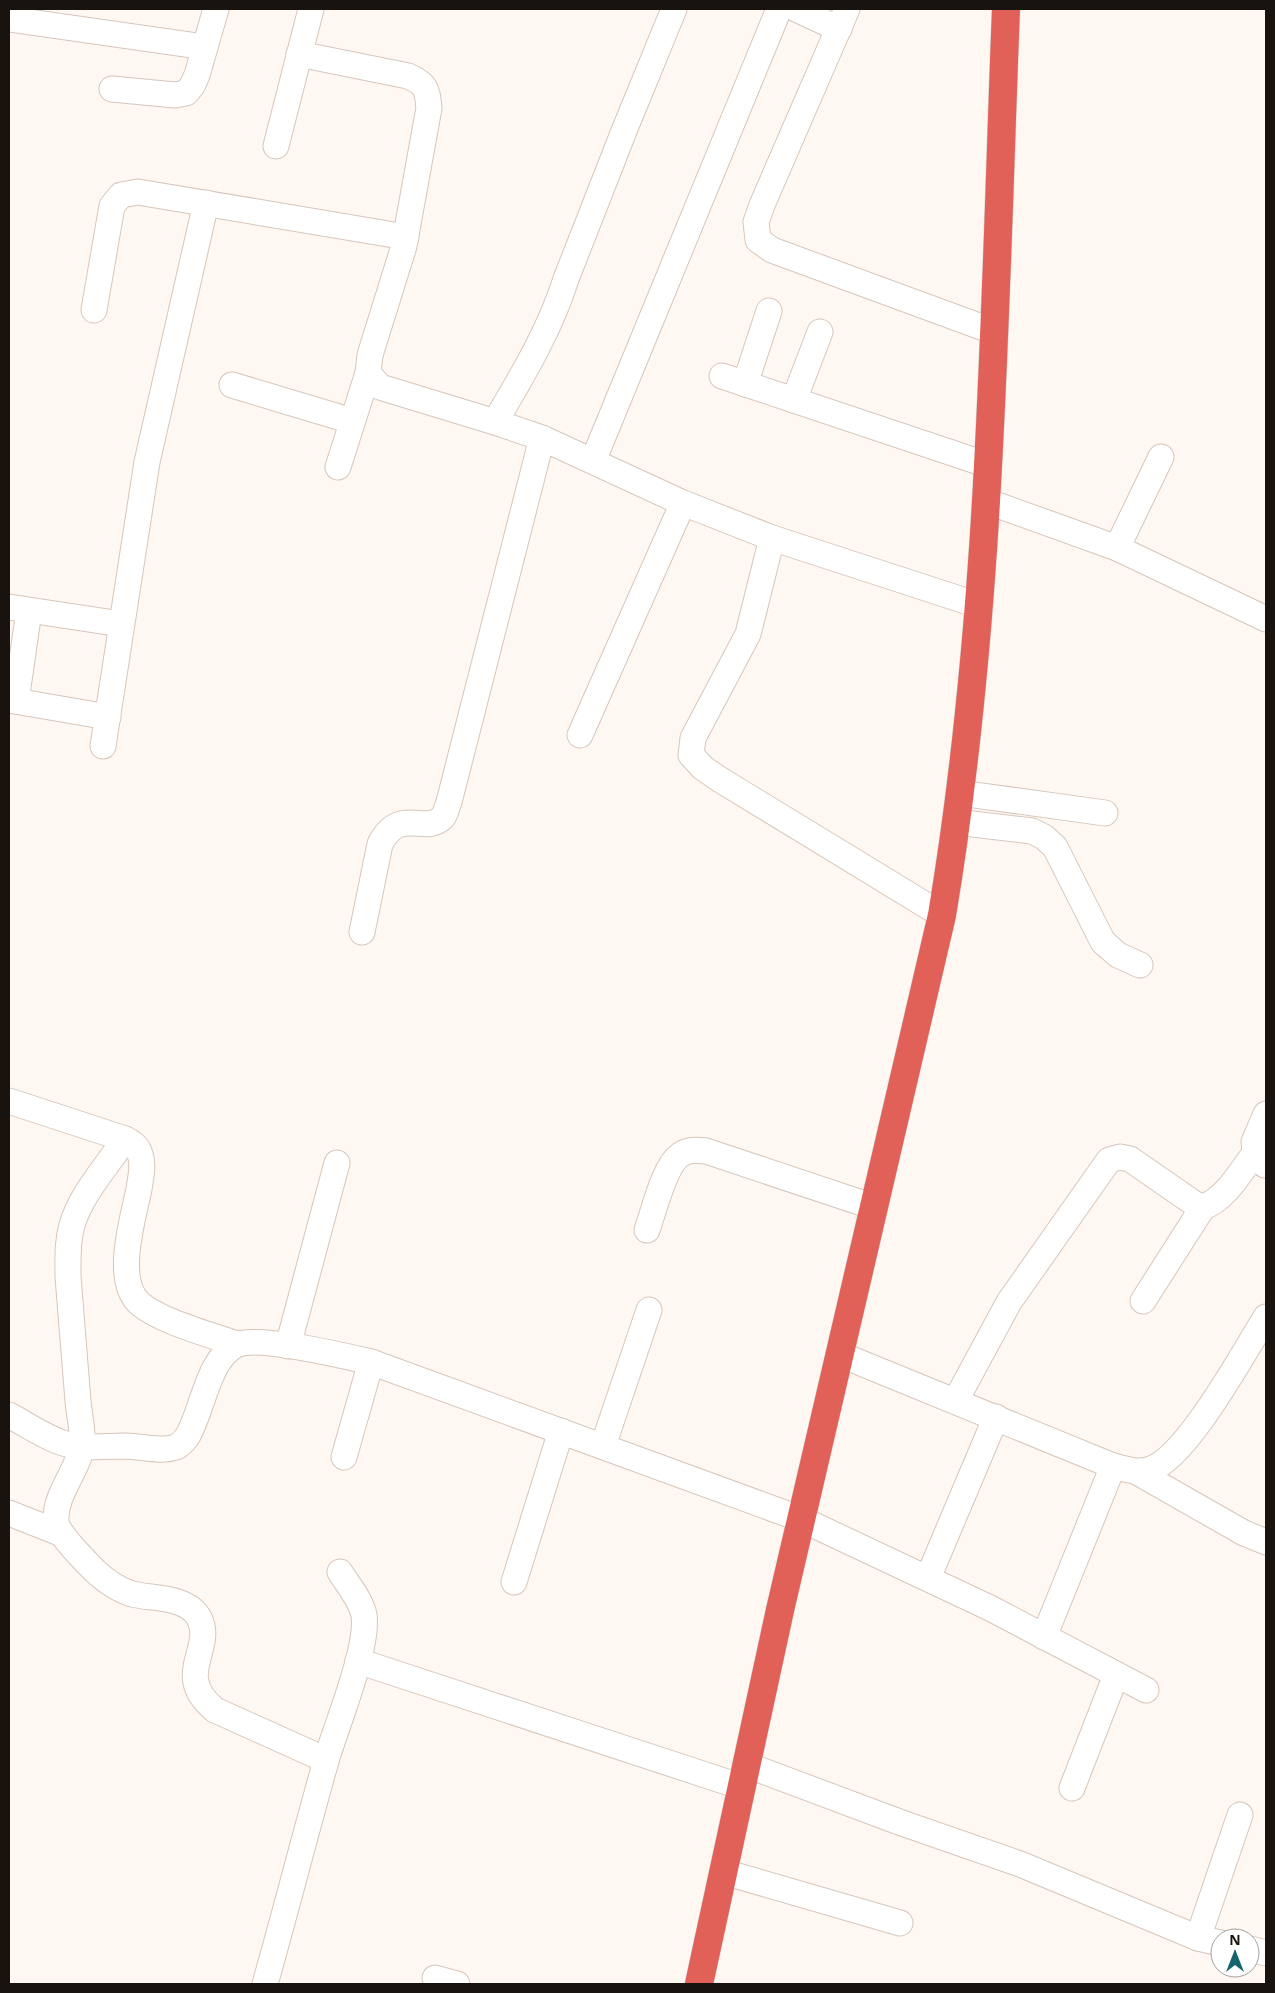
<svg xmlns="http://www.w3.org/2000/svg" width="1275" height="1993" font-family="'Noto Sans',sans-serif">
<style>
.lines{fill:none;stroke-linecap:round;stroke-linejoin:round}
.minor-casing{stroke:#d7c6bb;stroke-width:27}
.highway-casing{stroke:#d6d5d4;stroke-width:29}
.minor{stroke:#fff;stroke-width:25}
.highway{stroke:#e16158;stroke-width:28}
</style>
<rect width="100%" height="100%" fill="#fef7f2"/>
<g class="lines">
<defs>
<g id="minor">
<polyline points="796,9 839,29"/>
<polyline points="847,9 762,205 756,222 758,240 772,250 995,332"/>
<polyline points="9,19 205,47"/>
<path d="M299,54l109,22c18,8 19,12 21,32l-25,138 -34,109 -2,18 12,14 115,35 47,16 141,65 89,35 206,67"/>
<polyline points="112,89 175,95 186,93 192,86 197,75 216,9"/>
<polyline points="276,146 311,9"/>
<polyline points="94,310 112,206 121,195 138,192 406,237"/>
<polyline points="722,376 988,465"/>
<polyline points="745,384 769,311"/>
<polyline points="232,385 352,421"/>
<polyline points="794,400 820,332"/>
<path d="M495,422c27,-46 55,-92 71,-143l58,-148 50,-122"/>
<polyline points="593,461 779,9"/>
<polyline points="338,467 368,373"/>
<polyline points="986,501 1117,548 1266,619"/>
<polyline points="772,538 748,634 693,738 691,755 703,768 719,779 942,915"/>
<polyline points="1117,548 1161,457"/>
<polyline points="9,607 121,624"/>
<polyline points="9,700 108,717"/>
<polyline points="16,701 29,611"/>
<polyline points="580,735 683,503"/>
<polyline points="103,746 147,462 206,203"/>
<polyline points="960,793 1105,813"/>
<polyline points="956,822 1032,831 1044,837 1055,847 1103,942 1118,955 1140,965"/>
<path d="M362,932l18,-88c20,-39 45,-8 63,-27 3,-4 4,-11 6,-15l93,-364"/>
<path d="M9,1101l116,38c4,2 10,5 12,9 8,12 4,28 2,41 -6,30 -25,90 0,114 20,18 72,32 98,41"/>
<path d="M125,1139c-18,27 -44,55 -53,86 -5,17 -4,34 -4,51 3,42 7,84 10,125 1,13 6,34 4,46 -5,25 -28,48 -26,75 1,11 31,41 40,50 10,9 23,18 36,22 20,5 53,2 66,22 19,32 -27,58 17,94l111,50"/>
<polyline points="1265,1165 1255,1153 1254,1142 1266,1114"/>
<path d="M647,1230c7,-19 17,-64 33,-75 8,-6 17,-5 26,-4l168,56"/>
<polyline points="1143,1301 1203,1207"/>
<polyline points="288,1346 337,1163"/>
<path d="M839,1354l274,112c13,3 24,8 38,3 36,-12 93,-117 115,-152"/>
<path d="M956,1400l53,-98 100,-142 11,-3 10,2 65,45 8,3c23,-8 37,-35 52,-54"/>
<path d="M9,1415c17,9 35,22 54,28 20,6 43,3 64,3 16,1 34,6 49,1 4,-2 8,-6 11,-10 16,-26 20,-77 49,-92 21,-10 109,11 135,17l430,157 189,89 156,82"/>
<polyline points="603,1446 649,1310"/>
<polyline points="344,1457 371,1362"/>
<polyline points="1137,1472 1244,1533 1266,1542"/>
<polyline points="9,1513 62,1534"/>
<polyline points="928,1578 996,1417"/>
<polyline points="514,1582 561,1431"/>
<polyline points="1044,1637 1113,1466"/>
<polyline points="358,1661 742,1787"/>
<polyline points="747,1765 902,1823 1020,1864 1198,1938 1220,1943"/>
<polyline points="1072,1788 1116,1675"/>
<polyline points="724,1872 900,1923"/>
<polyline points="1198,1938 1240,1815"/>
<polyline points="1250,1949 1266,1953"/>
<polyline points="435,1978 457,1984"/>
<path d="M265,1984c21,-74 40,-149 61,-223 10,-35 43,-113 38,-146 -3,-15 -16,-30 -24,-43"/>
</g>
<path id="highway" d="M699,1984l81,-374 162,-695c50,-299 52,-604 64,-906"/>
</defs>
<!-- minor casing -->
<use href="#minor" class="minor-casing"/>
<!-- highway casing -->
<use href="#highway" class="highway-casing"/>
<!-- minor -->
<use href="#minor" class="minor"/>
<!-- highway -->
<use href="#highway" class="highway"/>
</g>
<!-- border -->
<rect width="1275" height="1993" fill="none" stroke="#19130f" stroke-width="20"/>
<!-- north arrow -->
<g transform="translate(1235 1953)"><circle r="24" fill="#ffffff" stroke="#a3a19f"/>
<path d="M0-4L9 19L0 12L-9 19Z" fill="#15646b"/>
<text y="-8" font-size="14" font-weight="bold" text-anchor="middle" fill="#19130f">N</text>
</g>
</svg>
